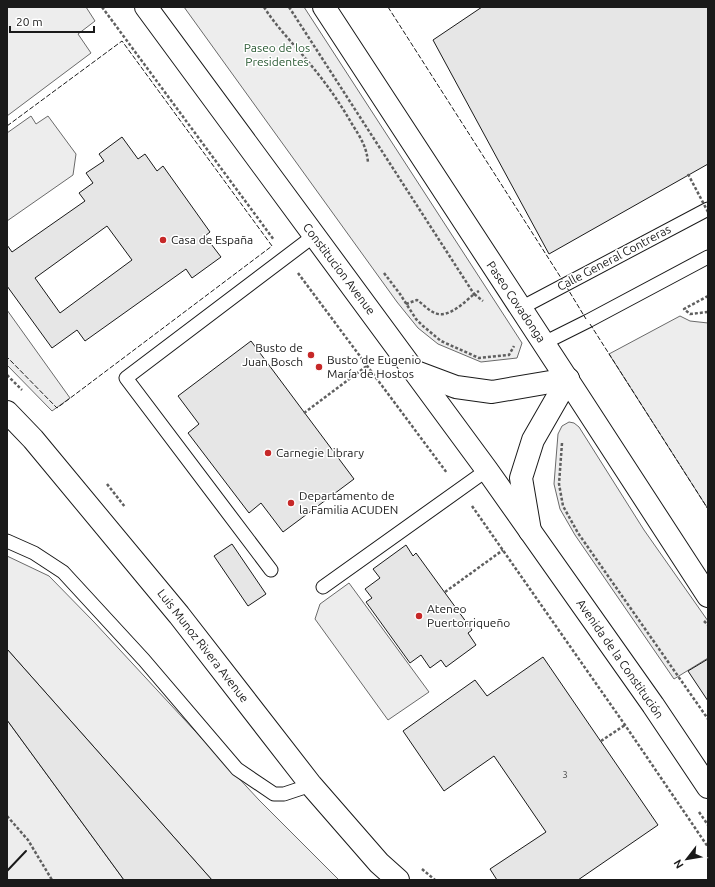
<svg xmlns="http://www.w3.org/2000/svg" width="715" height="887" font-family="Ubuntu,sans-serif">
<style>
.built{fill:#ededed;stroke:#6a6a6a}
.building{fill:#e6e6e6;stroke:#1a1a1a;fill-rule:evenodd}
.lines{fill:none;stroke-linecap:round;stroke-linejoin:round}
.lane-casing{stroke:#1a1a1a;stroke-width:15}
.secondary-casing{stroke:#1a1a1a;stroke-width:24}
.primary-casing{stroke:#1a1a1a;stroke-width:24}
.path{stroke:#5f5f5f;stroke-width:2.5;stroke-dasharray:3 2;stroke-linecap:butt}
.lane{stroke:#fff;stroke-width:13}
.secondary{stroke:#fff;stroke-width:22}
.primary{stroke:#fff;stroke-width:22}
.path-bridge{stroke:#5f5f5f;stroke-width:2.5;stroke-dasharray:3 2;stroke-linecap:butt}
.fence{stroke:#1a1a1a;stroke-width:1;stroke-dasharray:5 2;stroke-linecap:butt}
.wall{stroke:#1a1a1a;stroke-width:2}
.poi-dot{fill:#c62828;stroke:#fff;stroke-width:1.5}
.labels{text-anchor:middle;stroke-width:3;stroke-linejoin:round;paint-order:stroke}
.number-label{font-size:10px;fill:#4d4d4d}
.park-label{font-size:12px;fill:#2b5a34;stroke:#fff}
.poi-label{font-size:12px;fill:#1a1a1a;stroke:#fff;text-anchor:start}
.street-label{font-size:12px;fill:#1a1a1a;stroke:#fff}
</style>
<rect width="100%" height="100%" fill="#fff"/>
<!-- built -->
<g class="built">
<polygon points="7,7 86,7 95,21 78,34 91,53 7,116"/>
<polygon points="184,7 304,7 522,343 517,358 481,362 438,344 418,328 397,302"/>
<polygon points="31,116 36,124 48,116 76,154 73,175 7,221 7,133"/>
<polygon points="7,310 70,398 52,411 7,365"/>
<polygon points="680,316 690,321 708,323 708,509 609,354"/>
<polygon points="569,422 574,423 579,427 644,530 708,621 708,658 674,679 575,535 560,509 554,484 558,434 562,426"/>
<polygon points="7,556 49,576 94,622 259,800 339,880 212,880 7,649"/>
<polygon points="349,583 429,692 388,720 315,619 320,604"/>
<polygon points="7,720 124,880 7,880"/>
</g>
<!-- building -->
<g class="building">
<polygon points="482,7 708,7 708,164 549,254 433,40"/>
<path d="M122,137l16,22 7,-5 12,17 6,-5 47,66 -5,4 16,21 -29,21 -6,-9 -101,72 -8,-11 -25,18 -45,-62v-41l5,7 73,-51 -6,-8 14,-10 -7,-10 18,-12 -5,-7zM107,226l25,34 -72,53 -25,-35z"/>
<polygon points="251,341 354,479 283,532 261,503 249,513 188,433 199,424 178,396"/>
<polygon points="232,544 266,594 248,606 214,556"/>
<polygon points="406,545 413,556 416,553 472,630 468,633 476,645 446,667 441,660 430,668 421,655 410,663 366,602 372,598 365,589 380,578 373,569"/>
<polygon points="7,649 212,880 124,880 7,720"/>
<polygon points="543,657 658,825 578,880 497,880 490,869 546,832 494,756 444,791 403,731 475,680 487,696"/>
<polygon points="708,659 708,701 688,671"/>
</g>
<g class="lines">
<defs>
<g id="lane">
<polyline points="521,308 708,209"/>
<polyline points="544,343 588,321 708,257"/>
<polyline points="7,541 34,553 63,572 144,660 237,769 274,794 284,794 311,785"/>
<polyline points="271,570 126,378 315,235"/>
<polyline points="323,587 487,470"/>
</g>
<g id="secondary">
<path d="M324,7c128,197 257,392 384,589"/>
<polyline points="416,372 456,387 492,392 568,379"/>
<polyline points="530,531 521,478 533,440 568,379"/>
</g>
<g id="primary">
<polyline points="146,7 487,470 653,705 708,787"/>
<polyline points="7,412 33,439 179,615 311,785 379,863 398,880"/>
</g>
</defs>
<!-- lane casing -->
<use href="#lane" class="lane-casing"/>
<!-- secondary casing -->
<use href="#secondary" class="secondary-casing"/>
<!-- primary casing -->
<use href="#primary" class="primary-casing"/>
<!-- path -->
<g class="path">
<polyline points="102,7 274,240"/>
<path d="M264,7c13,21 31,38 46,57 16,19 30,39 42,60 8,13 15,23 16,39"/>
<polyline points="289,7 474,294 479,291"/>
<polyline points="298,273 447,473"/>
<polyline points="384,273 400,294 416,319 423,326 441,341 479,358 509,355 514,346"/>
<polyline points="708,296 684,309 690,314 708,312"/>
<path d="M406,304l11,-4c6,4 12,11 18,13 13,6 30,-11 39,-19l9,7"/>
<polyline points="7,375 22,390"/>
<polyline points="304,413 368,365"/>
<polyline points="562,443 559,484 563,506 578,533 708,719"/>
<polyline points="107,484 125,507"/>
<polyline points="472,506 625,725 708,847"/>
<polyline points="445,592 503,550"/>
<polyline points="704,621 708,625"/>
<polyline points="601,741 625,725"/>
<polyline points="699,812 708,825"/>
<polyline points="7,816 28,840 52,880"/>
<polyline points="422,869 435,880"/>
</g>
<!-- lane -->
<use href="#lane" class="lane"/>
<!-- secondary -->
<use href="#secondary" class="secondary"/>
<!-- primary -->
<use href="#primary" class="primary"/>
<!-- path-bridge -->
<polyline class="path-bridge" points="688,174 708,212"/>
<!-- fence -->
<g class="fence">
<polyline points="388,7 563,281"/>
<polyline points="7,126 122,41 272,246 57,408 7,357"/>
<polyline points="566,286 586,319"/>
<polyline points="590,324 708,509"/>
</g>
<!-- wall -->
<polyline class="wall" points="7,871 26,851"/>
</g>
<!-- markers -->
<g class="poi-dot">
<circle cx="163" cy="240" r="4"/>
<circle cx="311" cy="355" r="4"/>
<circle cx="319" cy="367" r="4"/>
<circle cx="268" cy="453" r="4"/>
<circle cx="291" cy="503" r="4"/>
<circle cx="419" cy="616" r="4"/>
</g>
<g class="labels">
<!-- number labels -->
<g class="number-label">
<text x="565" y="778">3</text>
</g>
<!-- park labels -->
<g class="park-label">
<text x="277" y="52">Paseo de los<tspan x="277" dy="14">Presidentes</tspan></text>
</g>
<!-- poi labels -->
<g class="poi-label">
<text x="171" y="244">Casa de España</text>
<text x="303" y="352" text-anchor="end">Busto de<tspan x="303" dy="14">Juan Bosch</tspan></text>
<text x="327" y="364">Busto de Eugenio<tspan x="327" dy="14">María de Hostos</tspan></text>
<text x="276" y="457">Carnegie Library</text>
<text x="299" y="500">Departamento de<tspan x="299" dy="14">la Familia ACUDEN</tspan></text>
<text x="427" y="613">Ateneo<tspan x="427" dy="14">Puertorriqueño</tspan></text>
</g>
<!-- street labels -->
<g class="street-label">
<text transform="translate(614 258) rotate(-28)" y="4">Calle General Contreras</text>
<text transform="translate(339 269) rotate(53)" y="4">Constitucion Avenue</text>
<text transform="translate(516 302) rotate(56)" y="4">Paseo Covadonga</text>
<text transform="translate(203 646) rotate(52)" y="4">Luis Munoz Rivera Avenue</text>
<text transform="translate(620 659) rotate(55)" y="4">Avenida de la Constitución</text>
</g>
</g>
<!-- border -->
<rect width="715" height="887" fill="none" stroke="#1a1a1a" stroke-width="16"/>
<!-- north arrow -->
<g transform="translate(687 859) rotate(239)" stroke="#ffffff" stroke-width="3" paint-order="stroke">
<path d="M0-3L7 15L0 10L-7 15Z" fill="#1a1a1a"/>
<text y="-6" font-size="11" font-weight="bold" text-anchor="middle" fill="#1a1a1a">N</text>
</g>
<!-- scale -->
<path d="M10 26v6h84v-6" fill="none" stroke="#1a1a1a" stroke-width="2"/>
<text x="16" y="26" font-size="12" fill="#1a1a1a" stroke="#ffffff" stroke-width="3" paint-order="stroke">20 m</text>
</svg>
